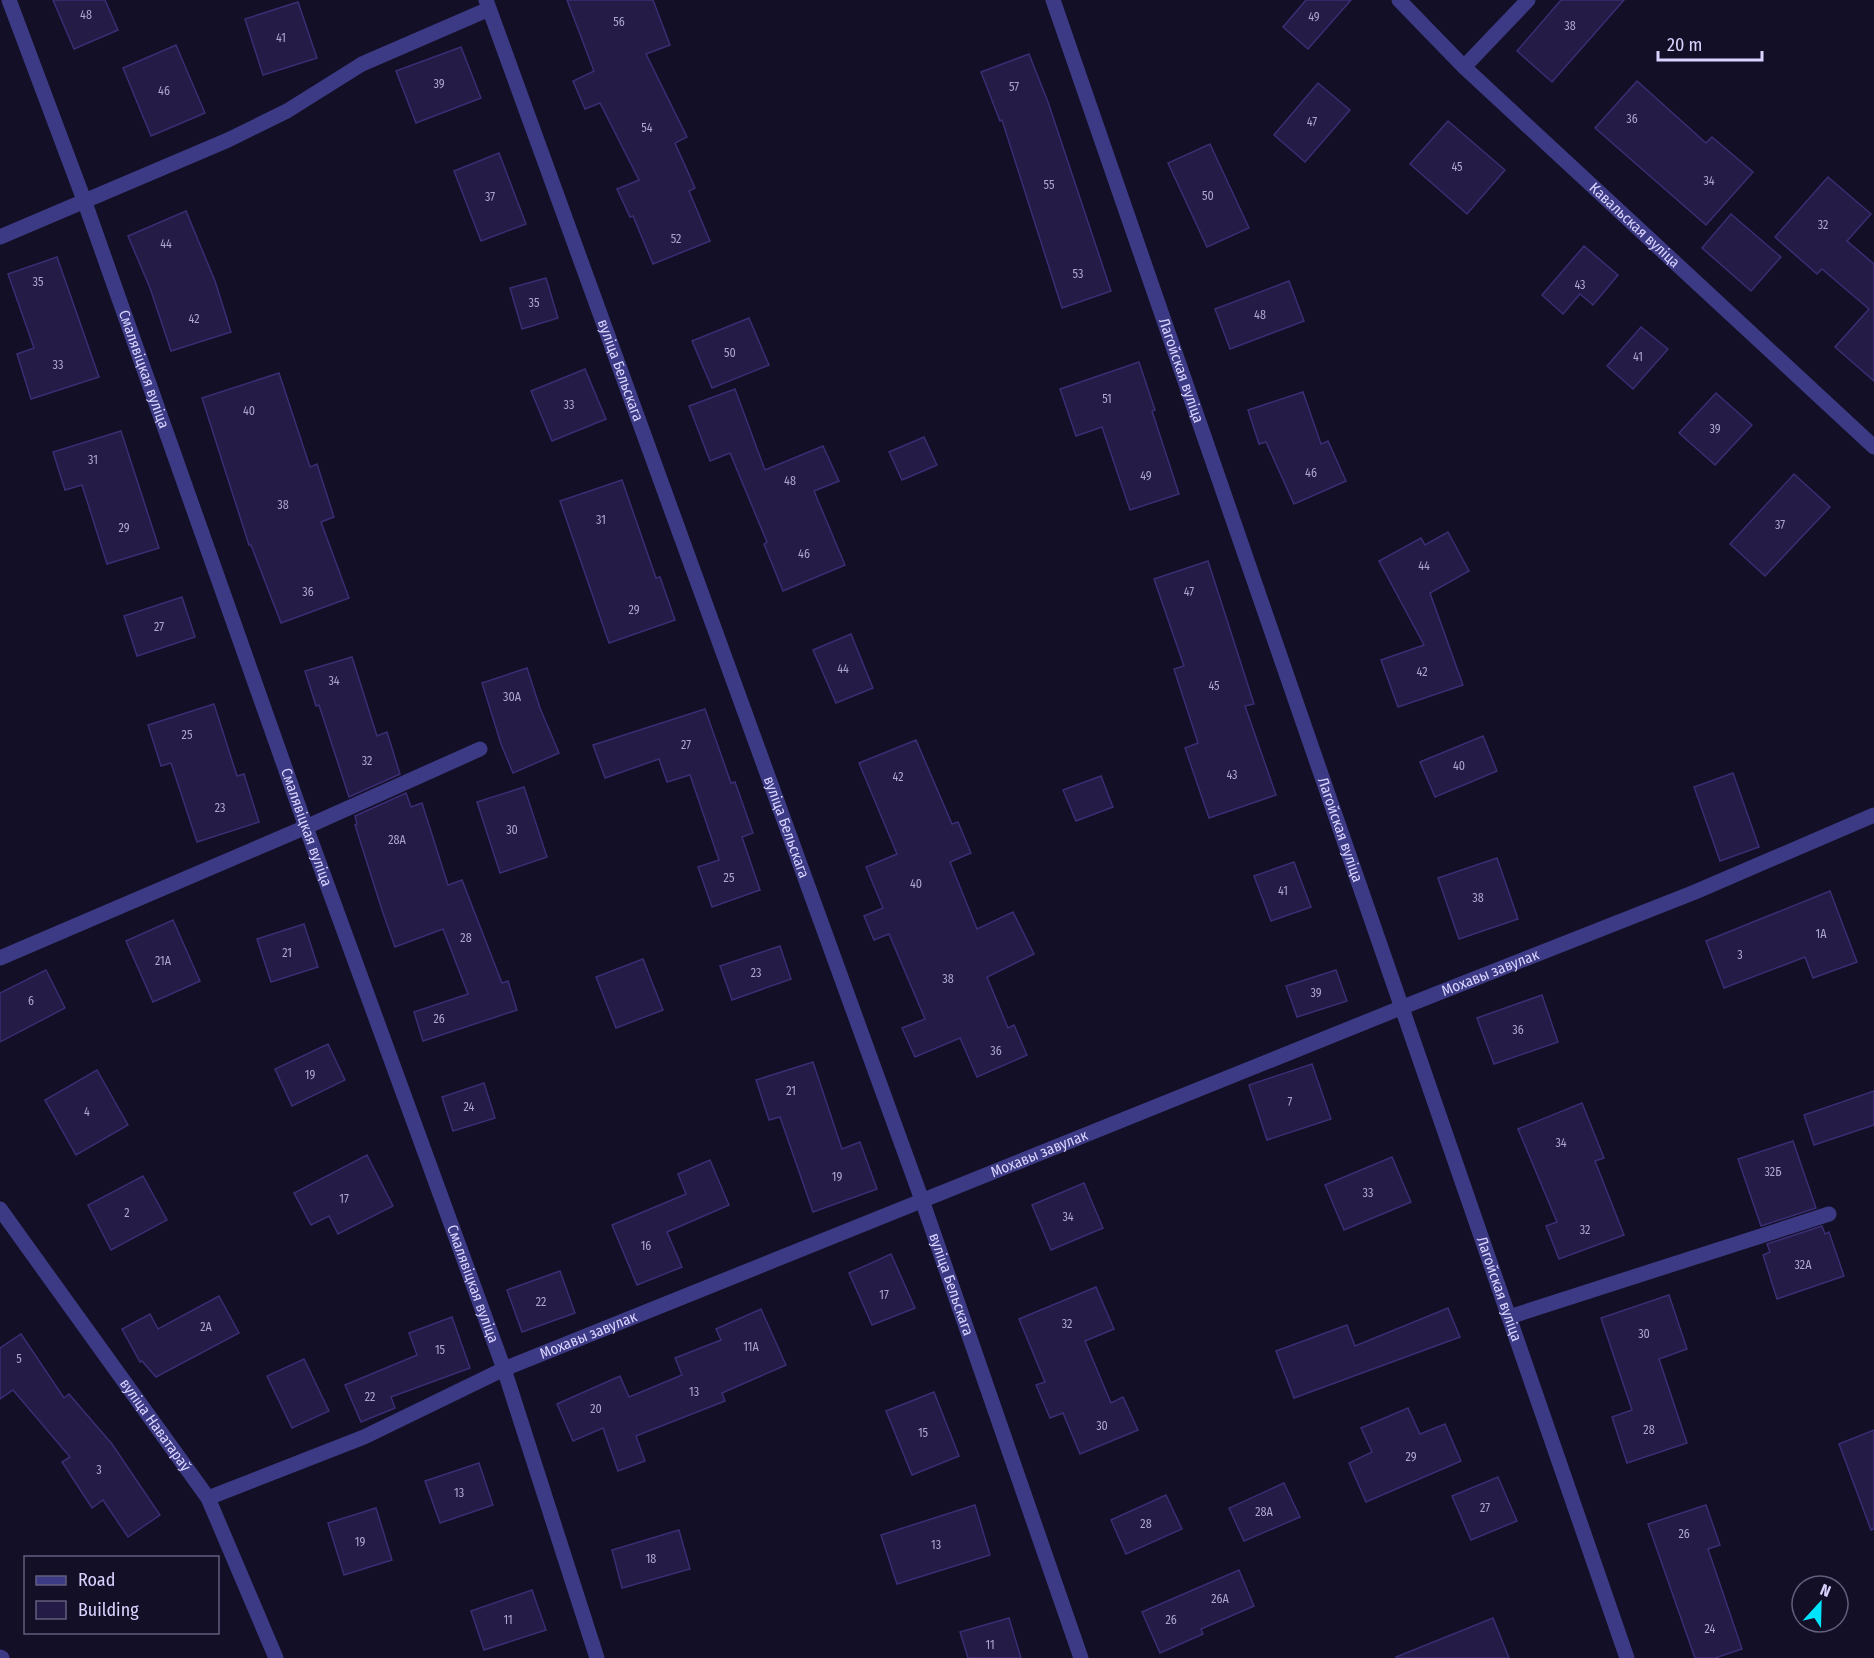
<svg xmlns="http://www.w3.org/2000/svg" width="1874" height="1658" font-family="'Fira Sans Condensed',sans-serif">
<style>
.building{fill:#241b47;stroke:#3b2d73;stroke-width:1.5}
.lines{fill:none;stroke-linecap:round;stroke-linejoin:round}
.minor{stroke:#3d3a85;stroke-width:15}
.labels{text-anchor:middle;stroke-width:5;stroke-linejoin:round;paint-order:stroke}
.number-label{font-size:12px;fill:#aca6d1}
.street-label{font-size:15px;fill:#d9d4ff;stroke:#130f26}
</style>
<rect width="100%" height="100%" fill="#130f26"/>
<!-- building -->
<g class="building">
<polygon points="53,0 105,0 118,30 74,49"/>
<polygon points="567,0 653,0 670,45 646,54 687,137 675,143 695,188 689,191 710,241 653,264 633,216 630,217 617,189 639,180 600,103 585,109 573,81 594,71"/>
<polygon points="1306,0 1351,0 1308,49 1283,27"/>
<polygon points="1561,0 1624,0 1552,82 1517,51"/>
<polygon points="298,2 317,58 263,75 245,19"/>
<polygon points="176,45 205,113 151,136 123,68"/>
<polygon points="461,47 481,98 416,123 396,71"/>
<polygon points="1029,54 1048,102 1111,291 1062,308 1002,120 1000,121 981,72"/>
<polygon points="1637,81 1706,143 1712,137 1753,172 1706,225 1595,128"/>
<polygon points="1318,83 1350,110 1305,162 1274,135"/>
<polygon points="1448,121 1505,170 1467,214 1410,164"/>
<polygon points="1210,144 1249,228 1207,247 1168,163"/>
<polygon points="499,153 526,224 481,241 454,171"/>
<polygon points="1828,177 1871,214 1847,241 1874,264 1874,381 1835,347 1869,309 1822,269 1817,274 1775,237"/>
<polygon points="186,211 215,281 231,332 171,351 150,288 128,236"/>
<polygon points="1731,214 1781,257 1751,291 1702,248"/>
<polygon points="1584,246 1618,275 1593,305 1580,294 1563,314 1542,295"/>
<polygon points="57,257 99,377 31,399 17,354 34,348 8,274"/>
<polygon points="546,278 558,318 522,329 510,288"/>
<polygon points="1289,281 1304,321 1230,349 1215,309"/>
<polygon points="749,318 769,365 712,388 692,341"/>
<polygon points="1641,327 1668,349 1633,389 1607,366"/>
<polygon points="1139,362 1155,410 1152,411 1179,494 1130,510 1102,427 1076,436 1060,389"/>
<polygon points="585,369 606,419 552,441 531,391"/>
<polygon points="279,373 310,467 317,464 334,517 321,522 349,598 281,623 251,545 249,545 202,398"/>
<polygon points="735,389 765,470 823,446 839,481 814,491 845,565 783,591 764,544 767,542 730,453 710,461 689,406"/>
<polygon points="1303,392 1321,444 1328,441 1346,481 1294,504 1266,442 1259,444 1248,410"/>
<polygon points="1716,393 1752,425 1715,465 1679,433"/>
<polygon points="121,431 159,548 107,564 82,485 65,490 53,452"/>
<polygon points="924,437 937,465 902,480 889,452"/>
<polygon points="1794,474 1830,507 1765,576 1730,544"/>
<polygon points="622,480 656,578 660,577 675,620 609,643 560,501"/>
<polygon points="1448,532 1469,571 1430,593 1463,685 1398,707 1381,660 1424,645 1379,561 1421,538 1425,545"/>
<polygon points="1208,561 1254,704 1245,706 1276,795 1209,818 1185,748 1198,743 1174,669 1184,666 1154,579"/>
<polygon points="182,597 195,637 137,656 124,616"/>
<polygon points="851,634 873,688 836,703 813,650"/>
<polygon points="352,657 377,736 387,732 400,774 349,797 319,705 316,706 305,671"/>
<polygon points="527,668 540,708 559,753 513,773 501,744 482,683"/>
<polygon points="214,704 237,776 244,774 259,822 197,842 171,763 161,766 148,725"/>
<polygon points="705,709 731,783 735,782 753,833 742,837 760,890 712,907 698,867 719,860 690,775 667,782 659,759 605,778 593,745"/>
<polygon points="1483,736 1497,771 1435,797 1420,762"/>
<polygon points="916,740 952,824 958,822 971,853 950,862 977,929 1013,912 1034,954 987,977 1008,1028 1014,1025 1027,1055 977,1077 960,1038 915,1057 902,1028 925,1019 889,934 874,940 864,916 883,908 866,867 897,854 859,763"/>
<polygon points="1733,773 1759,847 1720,861 1694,787"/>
<polygon points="1101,776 1113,807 1076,821 1063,790"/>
<polygon points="524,787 547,857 500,873 477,802"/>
<polygon points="406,793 411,807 422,803 448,885 462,880 502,983 508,981 517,1010 423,1041 414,1012 468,994 443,929 395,947 382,910 355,825 357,824 355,816"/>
<polygon points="1497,858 1518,919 1459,939 1438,878"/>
<polygon points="1294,862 1311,907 1271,921 1254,876"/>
<polygon points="1830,891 1857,962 1813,978 1805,957 1724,988 1706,941"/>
<polygon points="173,920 200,981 153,1002 126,941"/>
<polygon points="304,924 318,967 271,982 257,939"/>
<polygon points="780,946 791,979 732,1000 720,966"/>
<polygon points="643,959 663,1010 616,1028 596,977"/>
<polygon points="46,970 65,1008 0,1042 0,993"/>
<polygon points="1336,970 1347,1001 1297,1017 1286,986"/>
<polygon points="1542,995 1558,1042 1494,1064 1477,1018"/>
<polygon points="328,1044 345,1080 292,1106 275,1069"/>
<polygon points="813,1062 842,1149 860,1142 877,1189 813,1212 780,1117 769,1120 756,1080"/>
<polygon points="1312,1064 1331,1119 1267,1140 1249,1085"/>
<polygon points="97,1070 128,1125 76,1155 45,1100"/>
<polygon points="484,1083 495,1118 453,1131 442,1097"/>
<polygon points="1874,1091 1874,1125 1814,1145 1804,1115"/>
<polygon points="1582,1103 1604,1158 1595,1161 1624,1235 1559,1259 1546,1226 1557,1222 1518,1129"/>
<polygon points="1793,1141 1816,1208 1761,1226 1738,1159"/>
<polygon points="367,1155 393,1206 338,1234 329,1216 311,1225 294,1193"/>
<polygon points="1392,1157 1411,1202 1344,1230 1325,1185"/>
<polygon points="710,1160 729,1205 667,1232 682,1267 637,1285 612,1225 686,1194 678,1174"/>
<polygon points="143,1176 167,1220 111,1250 88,1205"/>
<polygon points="1084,1183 1103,1228 1051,1250 1032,1205"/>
<polygon points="1822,1226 1825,1234 1829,1232 1844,1276 1777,1299 1763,1255 1770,1252 1767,1244"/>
<polygon points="891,1254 915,1308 872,1325 849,1273"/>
<polygon points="560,1271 575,1313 522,1332 507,1290"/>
<polygon points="1096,1287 1114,1329 1085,1341 1111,1403 1123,1397 1138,1430 1080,1454 1063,1413 1050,1418 1036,1385 1045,1382 1019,1319"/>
<polygon points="1669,1295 1687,1349 1659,1359 1687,1443 1627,1463 1612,1417 1632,1410 1601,1318"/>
<polygon points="219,1296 239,1333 156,1377 142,1361 140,1362 122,1329 150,1314 158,1329"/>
<polygon points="1448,1308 1460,1337 1294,1398 1276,1351 1347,1325 1355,1346"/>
<polygon points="761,1309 786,1365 722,1393 725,1401 636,1436 645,1461 618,1471 603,1428 573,1441 557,1404 620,1376 629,1397 682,1375 675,1358 721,1340 716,1329"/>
<polygon points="452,1317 470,1368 391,1397 395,1408 361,1422 345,1385 417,1355 409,1333"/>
<polygon points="21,1334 64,1398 69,1394 112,1444 160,1515 128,1537 103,1500 92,1508 62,1462 70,1457 13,1390 0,1399 0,1348"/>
<polygon points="304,1359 329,1411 292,1428 267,1376"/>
<polygon points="934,1392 959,1456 912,1475 886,1411"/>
<polygon points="1408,1408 1420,1434 1445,1424 1461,1461 1366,1502 1349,1463 1372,1452 1361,1428"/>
<polygon points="1874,1430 1874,1529 1871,1530 1839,1444"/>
<polygon points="479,1463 493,1505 440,1523 425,1481"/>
<polygon points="1498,1477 1517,1521 1471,1540 1452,1496"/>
<polygon points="1284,1483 1300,1517 1244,1541 1229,1508"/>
<polygon points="1166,1495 1182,1529 1126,1554 1111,1520"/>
<polygon points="975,1505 990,1555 897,1584 881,1535"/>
<polygon points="1706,1505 1720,1545 1708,1549 1742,1649 1715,1658 1695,1658 1648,1524"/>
<polygon points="376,1508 392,1560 344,1575 328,1523"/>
<polygon points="679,1530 690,1569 622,1588 612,1550"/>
<polygon points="1239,1570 1254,1606 1201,1629 1203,1634 1160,1653 1142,1612"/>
<polygon points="532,1590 546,1630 484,1650 471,1611"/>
<polygon points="1009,1618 1021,1658 968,1658 960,1632"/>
<polygon points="1493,1618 1509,1658 1397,1658 1396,1657"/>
</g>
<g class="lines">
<!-- minor -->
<g class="minor">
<path id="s1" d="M9,0l75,200 222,627 198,542 93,289"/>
<path id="s2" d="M486,0l436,1200 159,458"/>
<path id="s3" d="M1053,0l574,1658"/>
<path id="s4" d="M1399,0l65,67 410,380"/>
<polyline points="1464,67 1528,0"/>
<polyline points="0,237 228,140 287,111 362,64 489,9"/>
<polyline points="0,958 306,827 480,749"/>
<path id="s5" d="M0,1209l208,289 68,160"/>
<polyline points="1509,1317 1829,1214"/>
<path id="s6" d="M208,1498l156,-61 140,-68 899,-362 292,-115 179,-77"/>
<polyline points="0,1657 2,1658"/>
</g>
</g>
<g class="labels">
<!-- number labels -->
<g class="number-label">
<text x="86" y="19">48</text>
<text x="1314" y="21">49</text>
<text x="619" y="26">56</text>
<text x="1570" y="30">38</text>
<text x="281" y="42">41</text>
<text x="439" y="88">39</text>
<text x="1014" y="91">57</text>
<text x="164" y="95">46</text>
<text x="1632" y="123">36</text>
<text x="1312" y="126">47</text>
<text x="647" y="132">54</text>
<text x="1457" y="171">45</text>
<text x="1709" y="185">34</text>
<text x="1049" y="189">55</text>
<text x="1208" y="200">50</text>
<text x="490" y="201">37</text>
<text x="1823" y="229">32</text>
<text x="676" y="243">52</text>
<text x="166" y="248">44</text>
<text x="1078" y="278">53</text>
<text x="38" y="286">35</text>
<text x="1580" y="289">43</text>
<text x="534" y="307">35</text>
<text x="1260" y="319">48</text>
<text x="194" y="323">42</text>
<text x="730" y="357">50</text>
<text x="1638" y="361">41</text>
<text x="58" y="369">33</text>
<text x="1107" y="403">51</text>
<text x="569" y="409">33</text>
<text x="249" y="415">40</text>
<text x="1715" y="433">39</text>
<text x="93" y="464">31</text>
<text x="1311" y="477">46</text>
<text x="1146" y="480">49</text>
<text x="790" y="485">48</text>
<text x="283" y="509">38</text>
<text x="601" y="524">31</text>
<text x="1780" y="529">37</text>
<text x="124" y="532">29</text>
<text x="804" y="558">46</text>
<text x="1424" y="570">44</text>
<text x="308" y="596">36</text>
<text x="1189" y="596">47</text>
<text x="634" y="614">29</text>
<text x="159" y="631">27</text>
<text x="843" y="673">44</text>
<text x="1422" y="676">42</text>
<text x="334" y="685">34</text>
<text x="1214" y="690">45</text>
<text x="512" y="701">30А</text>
<text x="187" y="739">25</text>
<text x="686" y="749">27</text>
<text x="367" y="765">32</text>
<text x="1459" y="770">40</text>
<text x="1232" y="779">43</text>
<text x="898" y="781">42</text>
<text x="220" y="812">23</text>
<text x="512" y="834">30</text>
<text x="397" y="844">28А</text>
<text x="729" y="882">25</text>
<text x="916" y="888">40</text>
<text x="1283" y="895">41</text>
<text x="1478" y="902">38</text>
<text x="1821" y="938">1А</text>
<text x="466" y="942">28</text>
<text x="287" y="957">21</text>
<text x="1740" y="959">3</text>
<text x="163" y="965">21А</text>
<text x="756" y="977">23</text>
<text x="948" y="983">38</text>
<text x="1316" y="997">39</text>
<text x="31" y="1005">6</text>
<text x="439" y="1023">26</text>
<text x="1518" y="1034">36</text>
<text x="996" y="1055">36</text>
<text x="310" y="1079">19</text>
<text x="791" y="1095">21</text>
<text x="1290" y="1106">7</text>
<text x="469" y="1111">24</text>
<text x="87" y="1116">4</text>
<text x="1561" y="1147">34</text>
<text x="1773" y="1176">32Б</text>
<text x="837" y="1181">19</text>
<text x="1368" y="1197">33</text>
<text x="344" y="1203">17</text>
<text x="127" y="1217">2</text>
<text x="1068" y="1221">34</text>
<text x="1585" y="1234">32</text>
<text x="646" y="1250">16</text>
<text x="1803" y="1269">32А</text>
<text x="884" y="1299">17</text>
<text x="541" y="1306">22</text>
<text x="1067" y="1328">32</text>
<text x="206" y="1331">2А</text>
<text x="1644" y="1338">30</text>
<text x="751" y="1351">11А</text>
<text x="440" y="1354">15</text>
<text x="19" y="1363">5</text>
<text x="694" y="1396">13</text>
<text x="370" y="1401">22</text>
<text x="596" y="1413">20</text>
<text x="1102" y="1430">30</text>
<text x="1649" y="1434">28</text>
<text x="923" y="1437">15</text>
<text x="1411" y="1461">29</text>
<text x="99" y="1474">3</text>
<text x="459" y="1497">13</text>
<text x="1485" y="1512">27</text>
<text x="1264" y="1516">28А</text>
<text x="1146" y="1528">28</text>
<text x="1684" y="1538">26</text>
<text x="360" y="1546">19</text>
<text x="936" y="1549">13</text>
<text x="651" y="1563">18</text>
<text x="1220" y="1603">26А</text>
<text x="508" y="1624">11</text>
<text x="1171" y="1624">26</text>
<text x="1710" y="1633">24</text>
<text x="990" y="1649">11</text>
</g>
<!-- street labels -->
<g class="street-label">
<text dy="5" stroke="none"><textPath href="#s4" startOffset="326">Кавальская вуліца</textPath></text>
<text dy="5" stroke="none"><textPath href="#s1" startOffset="393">Смалявіцкая вуліца</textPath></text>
<text dy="5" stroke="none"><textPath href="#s3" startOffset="392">Лагойская вуліца</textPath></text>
<text dy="5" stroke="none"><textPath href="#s2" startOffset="394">вуліца Бельскага</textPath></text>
<text dy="5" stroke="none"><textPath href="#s1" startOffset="879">Смалявіцкая вуліца</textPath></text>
<text dy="5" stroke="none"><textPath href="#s2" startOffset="880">вуліца Бельскага</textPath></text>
<text dy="5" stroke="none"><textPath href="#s3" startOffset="878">Лагойская вуліца</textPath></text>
<text dy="5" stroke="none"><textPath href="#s6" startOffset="1386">Мохавы завулак</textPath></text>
<text dy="5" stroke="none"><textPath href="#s6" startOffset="900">Мохавы завулак</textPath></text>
<text dy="5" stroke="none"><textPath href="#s1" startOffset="1365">Смалявіцкая вуліца</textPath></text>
<text dy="5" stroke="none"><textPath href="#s2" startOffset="1366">вуліца Бельскага</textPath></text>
<text dy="5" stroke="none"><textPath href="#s3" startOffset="1364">Лагойская вуліца</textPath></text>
<text dy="5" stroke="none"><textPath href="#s6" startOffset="414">Мохавы завулак</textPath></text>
<text dy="5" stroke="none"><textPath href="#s5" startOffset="266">вуліца Наватараў</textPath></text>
</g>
</g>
<!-- legend -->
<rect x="24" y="1556" width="195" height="78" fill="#130f26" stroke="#625e7d" stroke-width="1.5"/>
<rect x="36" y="1576" width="30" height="9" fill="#3d3a85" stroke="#625e7d" stroke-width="1.5"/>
<text x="78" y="1586" font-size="18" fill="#d9d4ff">Road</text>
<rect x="36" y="1601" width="30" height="18" fill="#241b47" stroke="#625e7d" stroke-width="1.5"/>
<text x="78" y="1616" font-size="18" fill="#d9d4ff">Building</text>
<!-- north arrow -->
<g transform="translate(1820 1604) rotate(22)"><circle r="28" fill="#130f26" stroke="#625e7d" stroke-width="1.5"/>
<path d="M0-4.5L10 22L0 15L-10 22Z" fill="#00e5ff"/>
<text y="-9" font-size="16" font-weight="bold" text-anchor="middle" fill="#d9d4ff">N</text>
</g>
<!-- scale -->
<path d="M1658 51v9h104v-9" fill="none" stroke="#d9d4ff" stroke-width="3"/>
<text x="1667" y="51" font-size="18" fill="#d9d4ff" stroke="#130f26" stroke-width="4.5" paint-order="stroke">20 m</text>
</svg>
